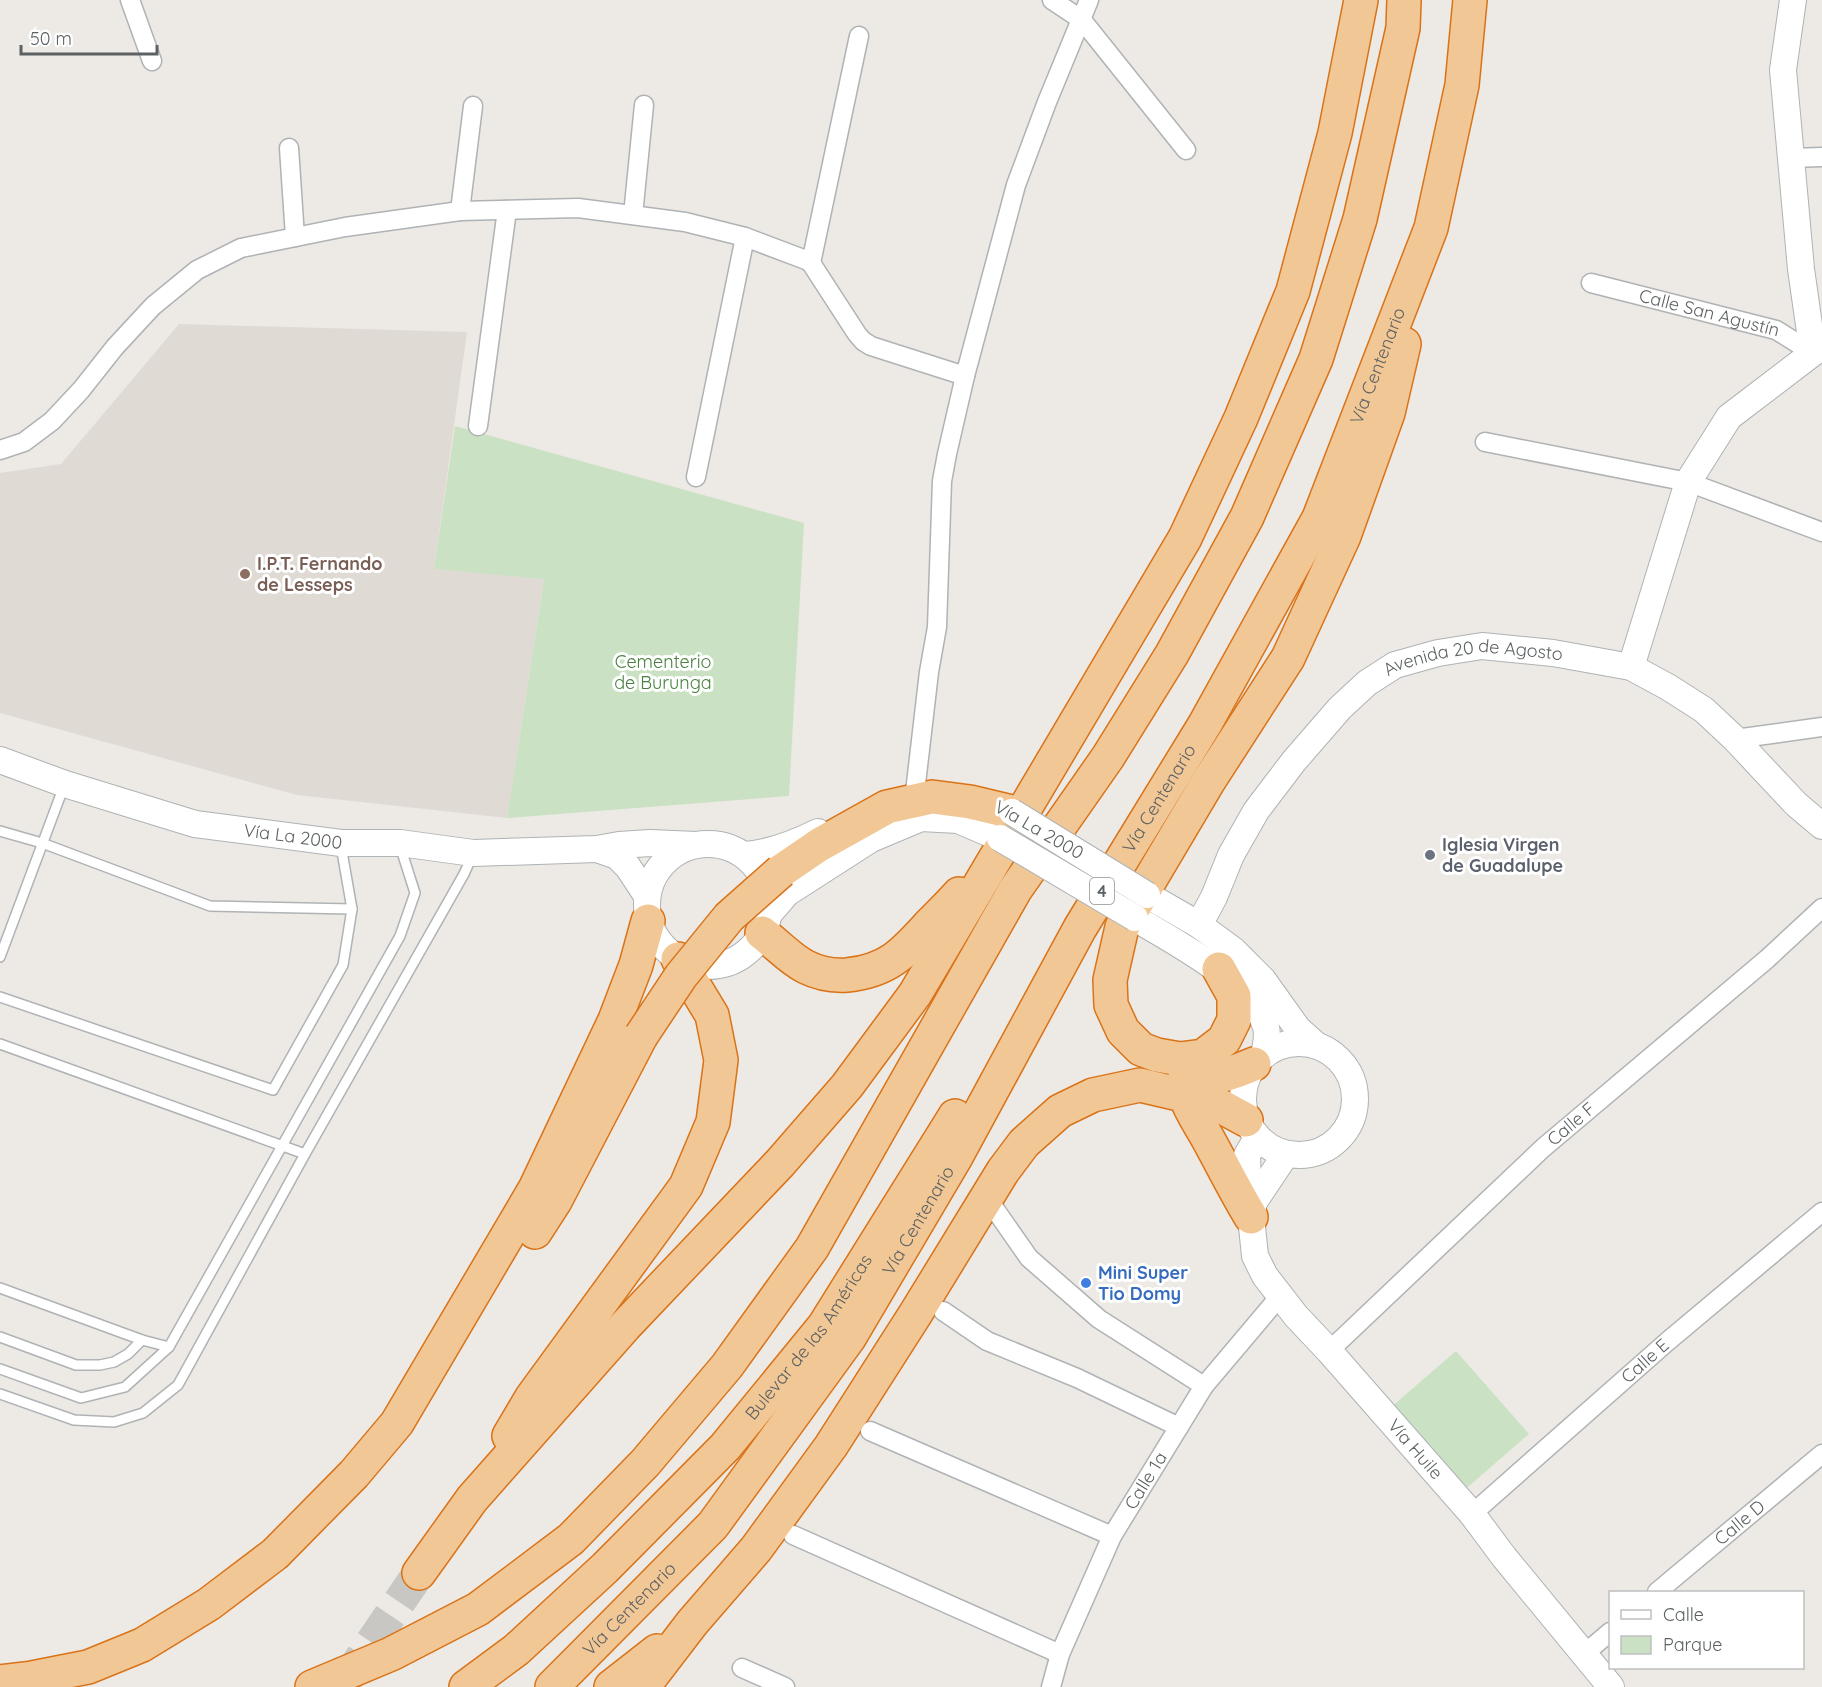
<svg xmlns="http://www.w3.org/2000/svg" width="1822" height="1687" font-family="Quicksand,sans-serif">
<style>
.education{fill:#e0dad5}
.green{fill:#cae2c3}
.lines{fill:none;stroke-linecap:round;stroke-linejoin:round}
.highway-tunnel{stroke:#c9c7c4;stroke-width:33;stroke-dasharray:33 16;stroke-linecap:butt}
.lane-casing{stroke:#afb3b5;stroke-width:12}
.street-casing{stroke:#afb3b5;stroke-width:21}
.secondary-casing{stroke:#aeb3b5;stroke-width:28}
.highway-casing{stroke:#d97318;stroke-width:36}
.lane{stroke:#fff;stroke-width:9}
.street{stroke:#fff;stroke-width:18}
.secondary{stroke:#fff;stroke-width:26}
.highway{stroke:#f2c796;stroke-width:33}
.secondary-bridge-casing{stroke:#aeb3b5;stroke-width:28;stroke-linecap:butt}
.highway-bridge-casing{stroke:#d97318;stroke-width:36;stroke-linecap:butt}
.secondary-bridge{stroke:#fff;stroke-width:26}
.highway-bridge{stroke:#f2c796;stroke-width:33}
.education-dot{fill:#8d6e63;stroke:#fff;stroke-width:2}
.worship-dot{fill:#6b7280;stroke:#fff;stroke-width:2}
.shop-dot{fill:#3f7fe0;stroke:#fff;stroke-width:2}
.labels{text-anchor:middle;stroke-width:6;stroke-linejoin:round;paint-order:stroke}
.shield{fill:#fff;stroke:#8d9092;stroke-width:1.5}
.shield-label{font-size:16px;font-weight:bold;fill:#5c6163}
.street-label{font-size:18px;fill:#5c6163;stroke:#fff}
.education-label{font-size:18px;font-weight:bold;fill:#785e54;stroke:#fff;text-anchor:start}
.park-label{font-size:18px;fill:#49803e;stroke:#fff}
.worship-label{font-size:18px;font-weight:bold;fill:#5b616d;stroke:#fff;text-anchor:start}
.shop-label{font-size:18px;font-weight:bold;fill:#366cbe;stroke:#fff;text-anchor:start}
</style>
<rect width="100%" height="100%" fill="#ede9e4"/>
<!-- education -->
<polygon class="education" points="179,324 467,332 434,569 544,578 507,818 297,795 0,713 0,473 61,464"/>
<!-- green -->
<g class="green">
<polygon points="455,426 804,523 789,796 507,818 544,579 434,569"/>
<polygon points="1456,1351 1529,1434 1461,1493 1390,1408"/>
</g>
<g class="lines">
<!-- highway-tunnel -->
<polyline class="highway-tunnel" points="344,1683 419,1573"/>
<defs>
<g id="lane">
<polyline points="0,831 42,843 210,906 352,909"/>
<polyline points="0,957 64,786"/>
<polyline points="0,997 273,1090 343,965 352,909 341,846"/>
<polyline points="0,1044 305,1154"/>
<polyline points="0,1288 142,1340 169,1347"/>
<polyline points="0,1337 76,1365 100,1365 114,1362 128,1354 142,1340"/>
<polyline points="0,1369 81,1398 125,1387 169,1347 400,936 415,893 400,846"/>
<polyline points="0,1394 74,1420 114,1422 143,1413 178,1385 305,1154 464,874 473,854"/>
</g>
<g id="street">
<polyline points="130,0 152,61"/>
<polyline points="1052,0 1082,20 1186,150"/>
<polyline points="289,148 295,237"/>
<polyline points="1790,158 1822,157"/>
<polyline points="460,211 473,106"/>
<polyline points="633,215 644,105"/>
<polyline points="811,263 859,36"/>
<path id="s1" d="M1591,283l185,47 37,23h6"/>
<polyline points="478,426 507,210"/>
<polyline points="1485,442 1688,482 1822,532"/>
<polyline points="0,450 24,442 52,421 81,390 115,347 153,306 197,270 241,248 345,227 460,211 578,208 685,222 745,237 806,260 811,263 857,334 863,341 871,346 965,376"/>
<polyline points="696,477 745,237"/>
<polyline points="1735,739 1822,727"/>
<polyline points="915,792 929,672 937,627 942,481 947,454 965,376 1016,185 1047,102 1089,0"/>
<polyline points="992,1205 1029,1258 1099,1319 1204,1386"/>
<polyline points="943,1311 987,1341 1077,1378 1179,1427"/>
<path id="s2" d="M1329,1351l214,-203 224,-189 55,-51"/>
<polyline points="870,1431 1112,1536"/>
<path id="s3" d="M1472,1514l196,-173 154,-129"/>
<polyline points="793,1535 1060,1654"/>
<path id="s4" d="M1657,1592l165,-138"/>
<polyline points="1584,1654 1610,1632"/>
<polyline points="742,1668 785,1687"/>
<path id="s5" d="M1051,1687l9,-33 52,-118 92,-150 76,-90"/>
</g>
<g id="secondary">
<polyline points="1631,667 1688,482 1729,417 1813,353 1801,269 1783,70 1793,0"/>
<path id="s6" d="M0,760l65,24 130,40 146,19h59l73,10 124,-4 22,-4 31,-2 46,2"/>
<circle cx="708" cy="905" r="61"/>
<polyline points="597,849 617,856 628,867 647,896"/>
<path d="M744,855c27,-2 50,-11 74,-23"/>
<polyline points="1147,895 1199,925 1233,950 1263,980 1298,1029 1316,1045"/>
<polyline points="768,915 787,893 871,839 921,818 958,820 1000,838"/>
<path d="M1135,918c37,23 119,64 131,109 2,8 0,19 -2,27"/>
<path id="s7" d="M1199,925l15,-28 17,-42 25,-44 38,-50 46,-53 27,-25 28,-18 43,-12 44,-7 71,7 78,14 37,20 36,23 31,29 61,65 26,22"/>
<circle cx="1299" cy="1099" r="56"/>
<path id="s8" d="M1286,1154l-32,48 -3,15 4,39 10,20 31,40 33,35 143,163 32,43 107,130"/>
<polyline points="1254,1202 1248,1187 1247,1155 1257,1138"/>
</g>
<g id="highway">
<polyline points="781,871 819,845 887,807 932,797 970,802 1012,812"/>
<path d="M762,933c15,11 28,26 44,34 12,6 27,9 41,8 41,-4 57,-22 83,-51 10,-10 20,-20 29,-30"/>
<polyline points="1219,969 1234,996 1234,1020 1224,1040 1203,1056 1180,1059 1157,1055 1141,1049 1123,1031 1111,1005 1110,980 1122,927 1208,782 1288,658 1344,536 1388,413 1404,344"/>
<path d="M1180,1059l6,13c28,9 42,3 68,-8"/>
<path d="M1185,1095c5,15 14,28 22,42 15,27 28,54 44,80"/>
<polyline points="535,1232 555,1201 641,1036"/>
<polyline points="509,1436 532,1397 686,1186 713,1122 721,1060 712,1015 678,959"/>
<polyline points="419,1573 472,1499 625,1326 780,1163 847,1086 915,994 1185,538 1241,418 1293,291 1335,133 1361,0"/>
<polyline points="0,1682 32,1678 88,1667 142,1645 209,1604 275,1554 354,1474 397,1423 535,1189 615,1020 636,965 648,921"/>
<polyline points="312,1687 391,1654 478,1609 571,1539 645,1463 727,1366 812,1248 1015,890 1108,757 1172,654 1247,517 1316,359 1360,219 1403,28 1404,0"/>
<path id="s9" d="M466,1687l50,-37 89,-82 120,-121 99,-121 131,-210"/>
<path id="s10" d="M552,1687l161,-162 136,-187 108,-183 123,-227 125,-204 114,-206 112,-290 31,-143 8,-85"/>
<polyline points="611,1687 657,1651"/>
<polyline points="643,1687 692,1623 756,1549 831,1446 916,1313 1003,1171 1024,1143 1060,1111 1093,1095 1140,1085 1213,1102 1246,1120"/>
</g>
</defs>
<!-- lane casing -->
<use href="#lane" class="lane-casing"/>
<!-- street casing -->
<use href="#street" class="street-casing"/>
<!-- secondary casing -->
<use href="#secondary" class="secondary-casing"/>
<!-- highway casing -->
<use href="#highway" class="highway-casing"/>
<!-- lane -->
<use href="#lane" class="lane"/>
<!-- street -->
<use href="#street" class="street"/>
<!-- secondary -->
<use href="#secondary" class="secondary"/>
<!-- highway -->
<use href="#highway" class="highway"/>
<defs>
<g id="secondary-bridge">
<polyline points="1012,812 1147,895"/>
<polyline points="1000,838 1135,918"/>
</g>
<polyline id="highway-bridge" points="641,1036 681,976 729,917 781,871"/>
</defs>
<!-- secondary-bridge casing -->
<use href="#secondary-bridge" class="secondary-bridge-casing"/>
<!-- highway-bridge casing -->
<use href="#highway-bridge" class="highway-bridge-casing"/>
<!-- secondary-bridge -->
<use href="#secondary-bridge" class="secondary-bridge"/>
<!-- highway-bridge -->
<use href="#highway-bridge" class="highway-bridge"/>
</g>
<!-- markers -->
<circle class="education-dot" cx="245" cy="574" r="6"/>
<circle class="worship-dot" cx="1430" cy="855" r="6"/>
<circle class="shop-dot" cx="1086" cy="1283" r="6"/>
<g class="labels">
<!-- shield labels -->
<rect class="shield" x="1090" y="878" width="24" height="26" rx="4.5"/>
<g class="shield-label">
<text x="1102" y="897">4</text>
</g>
<!-- street labels -->
<g class="street-label">
<text dy="6" stroke="none"><textPath href="#s1" startOffset="122">Calle San Agustín</textPath></text>
<text dy="6" stroke="none"><textPath href="#s10" startOffset="1568">Vía Centenario</textPath></text>
<text dy="6" stroke="none"><textPath href="#s7" startOffset="410">Avenida 20 de Agosto</textPath></text>
<text dy="6" stroke="none"><textPath href="#s10" startOffset="1082">Vía Centenario</textPath></text>
<text transform="translate(1039 830) rotate(30)" y="6">Vía La 2000</text>
<text dy="6" stroke="none"><textPath href="#s6" startOffset="304">Vía La 2000</textPath></text>
<text dy="6" stroke="none"><textPath href="#s2" startOffset="332">Calle F</textPath></text>
<text dy="6" stroke="none"><textPath href="#s10" startOffset="596">Vía Centenario</textPath></text>
<text dy="6" stroke="none"><textPath href="#s9" startOffset="492">Bulevar de las Américas</textPath></text>
<text dy="6" stroke="none"><textPath href="#s3" startOffset="231">Calle E</textPath></text>
<text dy="6" stroke="none"><textPath href="#s8" startOffset="364">Vía Huile</textPath></text>
<text dy="6" stroke="none"><textPath href="#s5" startOffset="228">Calle 1a</textPath></text>
<text dy="6" stroke="none"><textPath href="#s4" startOffset="108">Calle D</textPath></text>
<text dy="6" stroke="none"><textPath href="#s10" startOffset="110">Vía Centenario</textPath></text>
</g>
<!-- education labels -->
<g class="education-label">
<text x="257" y="570">I.P.T. Fernando<tspan x="257" dy="21">de Lesseps</tspan></text>
</g>
<!-- park labels -->
<g class="park-label">
<text x="663" y="668">Cementerio<tspan x="663" dy="21">de Burunga</tspan></text>
</g>
<!-- worship labels -->
<g class="worship-label">
<text x="1442" y="851">Iglesia Virgen<tspan x="1442" dy="21">de Guadalupe</tspan></text>
</g>
<!-- shop labels -->
<g class="shop-label">
<text x="1098" y="1279">Mini Super<tspan x="1098" dy="21">Tio Domy</tspan></text>
</g>
</g>
<!-- legend -->
<rect x="1609" y="1591" width="195" height="78" fill="#ffffff" stroke="#bec0c1" stroke-width="1.5"/>
<rect x="1621" y="1610" width="30" height="9" fill="#ffffff" stroke="#bec0c1" stroke-width="1.5"/>
<text x="1663" y="1621" font-size="18" fill="#5c6163">Calle</text>
<rect x="1621" y="1636" width="30" height="18" fill="#cae2c3" stroke="#bec0c1" stroke-width="1.5"/>
<text x="1663" y="1651" font-size="18" fill="#5c6163">Parque</text>
<!-- scale -->
<path d="M21 45v9h136v-9" fill="none" stroke="#5c6163" stroke-width="3"/>
<text x="30" y="45" font-size="18" fill="#5c6163" stroke="#ffffff" stroke-width="4.5" paint-order="stroke">50 m</text>
</svg>
